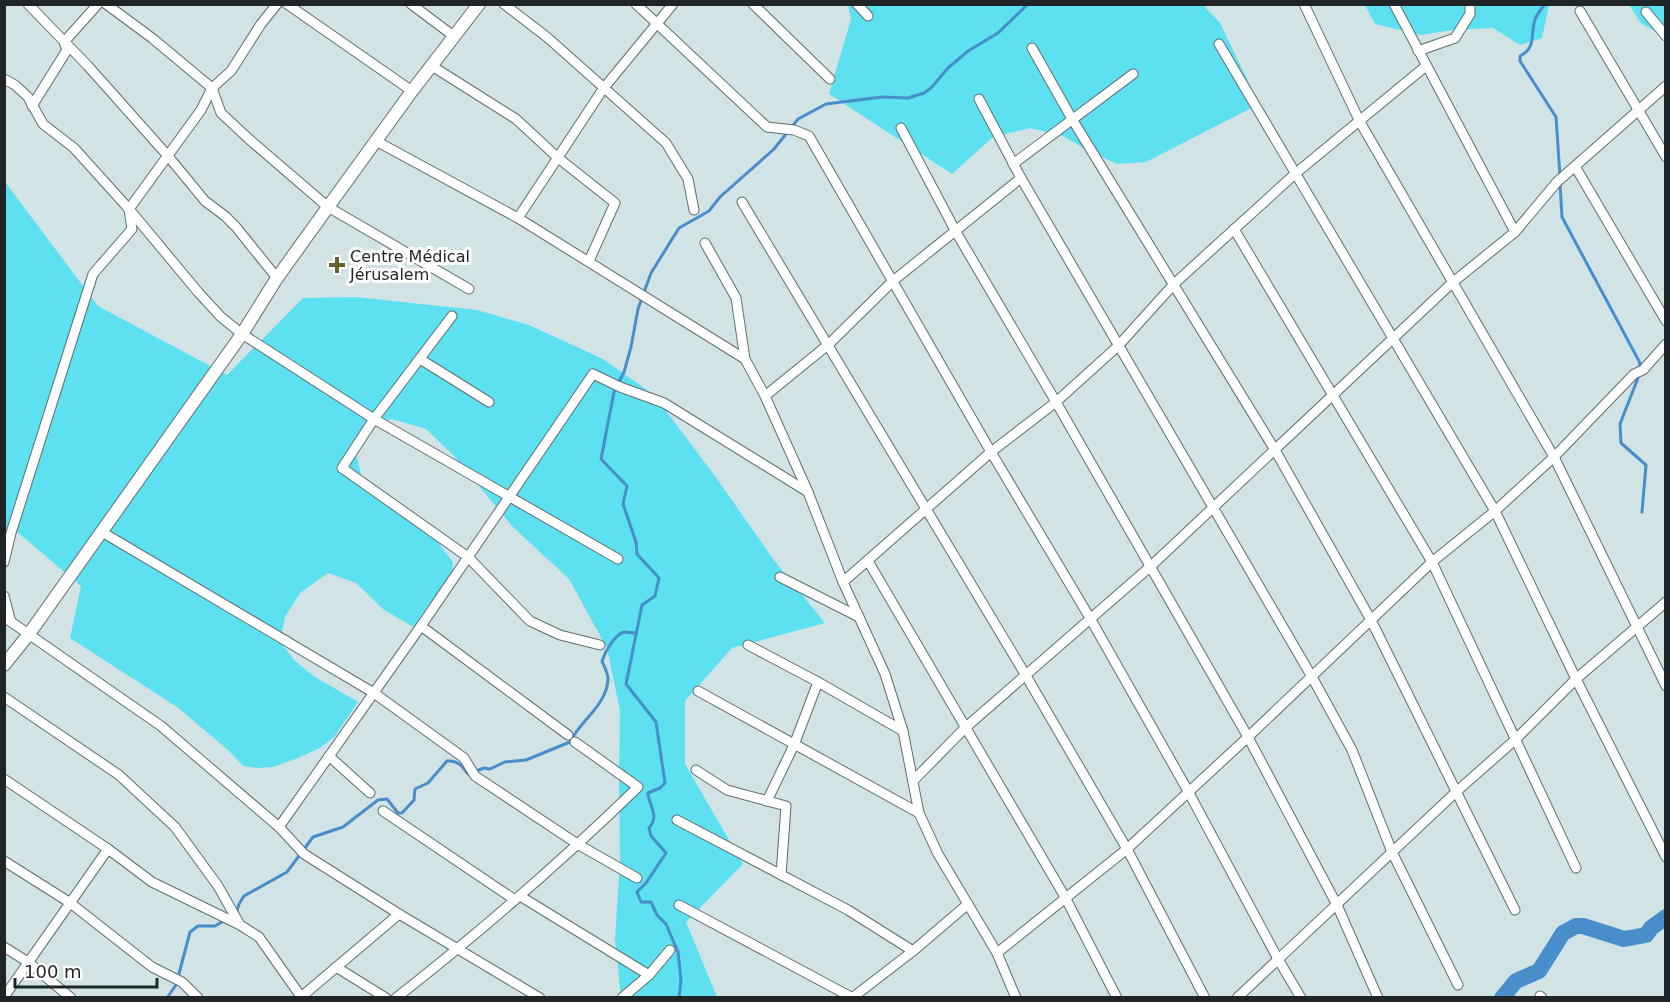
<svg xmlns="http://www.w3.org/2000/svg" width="1670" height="1002" font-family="'DejaVu Sans',sans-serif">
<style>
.green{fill:#5de0f0}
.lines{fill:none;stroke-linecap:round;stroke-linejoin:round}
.stream{stroke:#478ecb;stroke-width:3}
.river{stroke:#478ecb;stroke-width:16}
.minor-casing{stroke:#5f6d6f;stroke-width:11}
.tertiary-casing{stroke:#5f6d6f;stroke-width:14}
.minor{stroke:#fff;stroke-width:9}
.tertiary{stroke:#fff;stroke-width:12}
.poi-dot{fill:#656330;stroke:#fff;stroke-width:2}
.labels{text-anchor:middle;stroke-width:6;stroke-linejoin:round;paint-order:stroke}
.poi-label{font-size:16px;fill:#1f2526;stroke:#fff;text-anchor:start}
</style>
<rect width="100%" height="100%" fill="#d2e3e5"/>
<!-- green -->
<g class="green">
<polygon points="1202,4 1220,23 1259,104 1146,162 1117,164 1085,149 1063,136 1030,128 993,137 952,174 829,94 851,19 848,5"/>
<polygon points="1365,5 1549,5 1542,38 1520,45 1493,28 1453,30 1421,35 1375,24"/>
<polygon points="1629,5 1665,5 1665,37 1641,23"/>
<polygon points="5,182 98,306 227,375 303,298 356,297 477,310 529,325 603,359 654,395 715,476 773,559 825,623 732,648 685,701 685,764 743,864 686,922 717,997 621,997 615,939 620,861 619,779 620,711 607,648 569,579 513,527 454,456 426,429 392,419 368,425 356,454 365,490 436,540 453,562 451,583 431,601 413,627 383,609 356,583 328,573 300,593 285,617 280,641 294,660 315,677 358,702 334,737 320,748 298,758 273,767 257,768 243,766 228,750 177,707 70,638 81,586 15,530 10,527 5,537"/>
</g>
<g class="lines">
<!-- stream -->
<g class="stream">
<path d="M1545,4c-3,4 -7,9 -9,13 -7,15 2,30 -16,39v5l36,56 4,59"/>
<polyline points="1560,183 1562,217 1640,363 1638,378 1620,424 1621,443 1646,465 1642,512"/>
<path d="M236,914l3,-10 5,-8 43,-24 26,-35 30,-10 35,-27 9,-1 11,14h4l12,-13 1,-11 13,-6 19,-22c11,-1 15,5 21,13l16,-6 6,1 15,-7 21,-2 44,-18c10,-21 37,-37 38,-63 0,-6 -4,-13 -6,-18 3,-9 13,-27 22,-29 3,0 8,1 11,1"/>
<polyline points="167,998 176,985 190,932 198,926 215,926 225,920"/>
<path d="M679,998l2,-18 -3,-28 -12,-28 -9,-9 -6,-13h-10l-4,-10 9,-9 20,-30 -15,-17 -2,-8c11,-13 0,-21 -1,-35l12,-5 5,-5 -9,-61 -30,-38 16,-79 13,-9 4,-18 -22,-24 -1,-12 -13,-38 4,-18 -26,-27 13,-67 10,-20 7,-25 7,-38 13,-36 28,-45 30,-17 11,-14 54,-48 24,-30 28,-15 56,-7 26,1 16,-5 7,-5 17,-20 20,-17 30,-18 30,-29"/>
</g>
<!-- river -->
<polyline class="river" points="1502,998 1516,981 1539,971 1563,933 1576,926 1583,926 1624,939 1646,935 1651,928 1666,917"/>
<defs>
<g id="minor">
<polyline points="28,4 88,66 168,156 205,201 225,216 236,227 277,278"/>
<polyline points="106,4 152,38 212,88 221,113 250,140 328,207 469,289"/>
<polyline points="287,4 412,91"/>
<polyline points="411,4 455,37"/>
<polyline points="504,4 548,38 666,143 688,179 694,210"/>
<polyline points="636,4 767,127 794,130 809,136 991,452 1090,618 1188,791 1278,959 1301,998"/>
<polyline points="753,4 830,79"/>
<polyline points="857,4 868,16"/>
<polyline points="1304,4 1360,122 1554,457 1666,686"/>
<polyline points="1394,4 1515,232"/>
<polyline points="1580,11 1666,157"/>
<polyline points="1646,12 1666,36"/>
<polyline points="64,42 98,4"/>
<polyline points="1219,44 1495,511 1576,679 1666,857"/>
<polyline points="1032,48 1072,119 1275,450 1371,620 1515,910"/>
<polyline points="1418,51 1455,38 1470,14 1470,4"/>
<polyline points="432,66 516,119 557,157 615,203 589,261"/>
<polyline points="4,79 15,85 28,97 43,124 74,148 129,209 198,292 221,317 242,334 374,419 618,559"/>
<polyline points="979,99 1021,178 1312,677 1352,750 1392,852 1458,985"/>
<polyline points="32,106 67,50 64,42"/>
<polyline points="901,128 956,232 1056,402 1248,737 1337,905 1378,998"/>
<polyline points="376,141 518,218 745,359 765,396 808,492 843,582 885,674 903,731 919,813 938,854 997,953 1016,998"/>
<polyline points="1013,164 1133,74"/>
<polyline points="1576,168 1666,321"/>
<polyline points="742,202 1025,674 1127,849 1205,998"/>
<polyline points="518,218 603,89 673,4"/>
<polyline points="1234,229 1432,562 1576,868"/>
<polyline points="705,243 736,298 745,359"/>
<polyline points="452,316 374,419 342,468 468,557 530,621 560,635 600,645"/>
<polyline points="420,359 489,402"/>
<polyline points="765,396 829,344 893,281 1021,178"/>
<polyline points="102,532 374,693 464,758 475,776 579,845 637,878"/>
<polyline points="868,561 1065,897 1117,998"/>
<polyline points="4,562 11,533 93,274 132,229 129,209 201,110 212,88 231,71 261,24 277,4"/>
<polyline points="780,577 859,617"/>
<polyline points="843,582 991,452 1056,402 1118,346 1174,284 1296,173 1426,66"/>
<polyline points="4,596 10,619"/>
<polyline points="4,617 161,726 279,827 304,854 399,914 540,998"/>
<polyline points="421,626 568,735"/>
<polyline points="748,645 818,682 903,731"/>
<polyline points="698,691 919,813"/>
<polyline points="4,697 119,775 175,827 218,886 240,925 259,937 302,998"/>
<polyline points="329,756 370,793"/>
<polyline points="696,770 727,790 786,806 781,875"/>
<polyline points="4,779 108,849 152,882 240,925"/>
<polyline points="913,781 965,728 1151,566 1452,283 1515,232 1557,182 1666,86"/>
<polyline points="767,801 794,745 818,682"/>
<polyline points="383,811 515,900"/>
<polyline points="677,820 848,910 913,951"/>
<polyline points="279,827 421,626 593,374 620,387 664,403 808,492"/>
<polyline points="4,861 69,902 152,967 182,982 198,998"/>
<polyline points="520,896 649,975"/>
<polyline points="679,905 853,998"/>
<polyline points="4,947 28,962 71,998"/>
<polyline points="997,953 1127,849 1248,737 1432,562 1495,511 1554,457 1634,374 1643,370 1666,344"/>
<polyline points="336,967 386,998"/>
<polyline points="1540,996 1542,998"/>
<polyline points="4,997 108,849"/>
<polyline points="300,998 399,914"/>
<path d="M396,998c84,-66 165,-136 242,-211l-63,-45"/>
<polyline points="622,998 649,975 670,950"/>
<polyline points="852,998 913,951 968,904"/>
<polyline points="1237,998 1456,792 1516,739 1576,679 1666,602"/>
</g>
<polyline id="tertiary" points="4,665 29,634 242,334 277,278 328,207 412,91 479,4"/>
</defs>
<!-- minor casing -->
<use href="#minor" class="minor-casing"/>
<!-- tertiary casing -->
<use href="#tertiary" class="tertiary-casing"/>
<!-- minor -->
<use href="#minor" class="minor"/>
<!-- tertiary -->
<use href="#tertiary" class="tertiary"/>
</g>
<!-- markers -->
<path class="poi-dot" d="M334 256h6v6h6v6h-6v6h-6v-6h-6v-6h6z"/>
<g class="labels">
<!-- poi labels -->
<g class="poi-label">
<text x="350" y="262">Centre Médical<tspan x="350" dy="18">Jérusalem</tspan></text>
</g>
</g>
<!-- border -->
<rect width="1670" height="1002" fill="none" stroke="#1f2526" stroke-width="12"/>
<!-- scale -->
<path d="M15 978v9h142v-9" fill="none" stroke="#1f2526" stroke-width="3"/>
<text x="24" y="978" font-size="18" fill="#1f2526" stroke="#ffffff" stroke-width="4.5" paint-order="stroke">100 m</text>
</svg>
